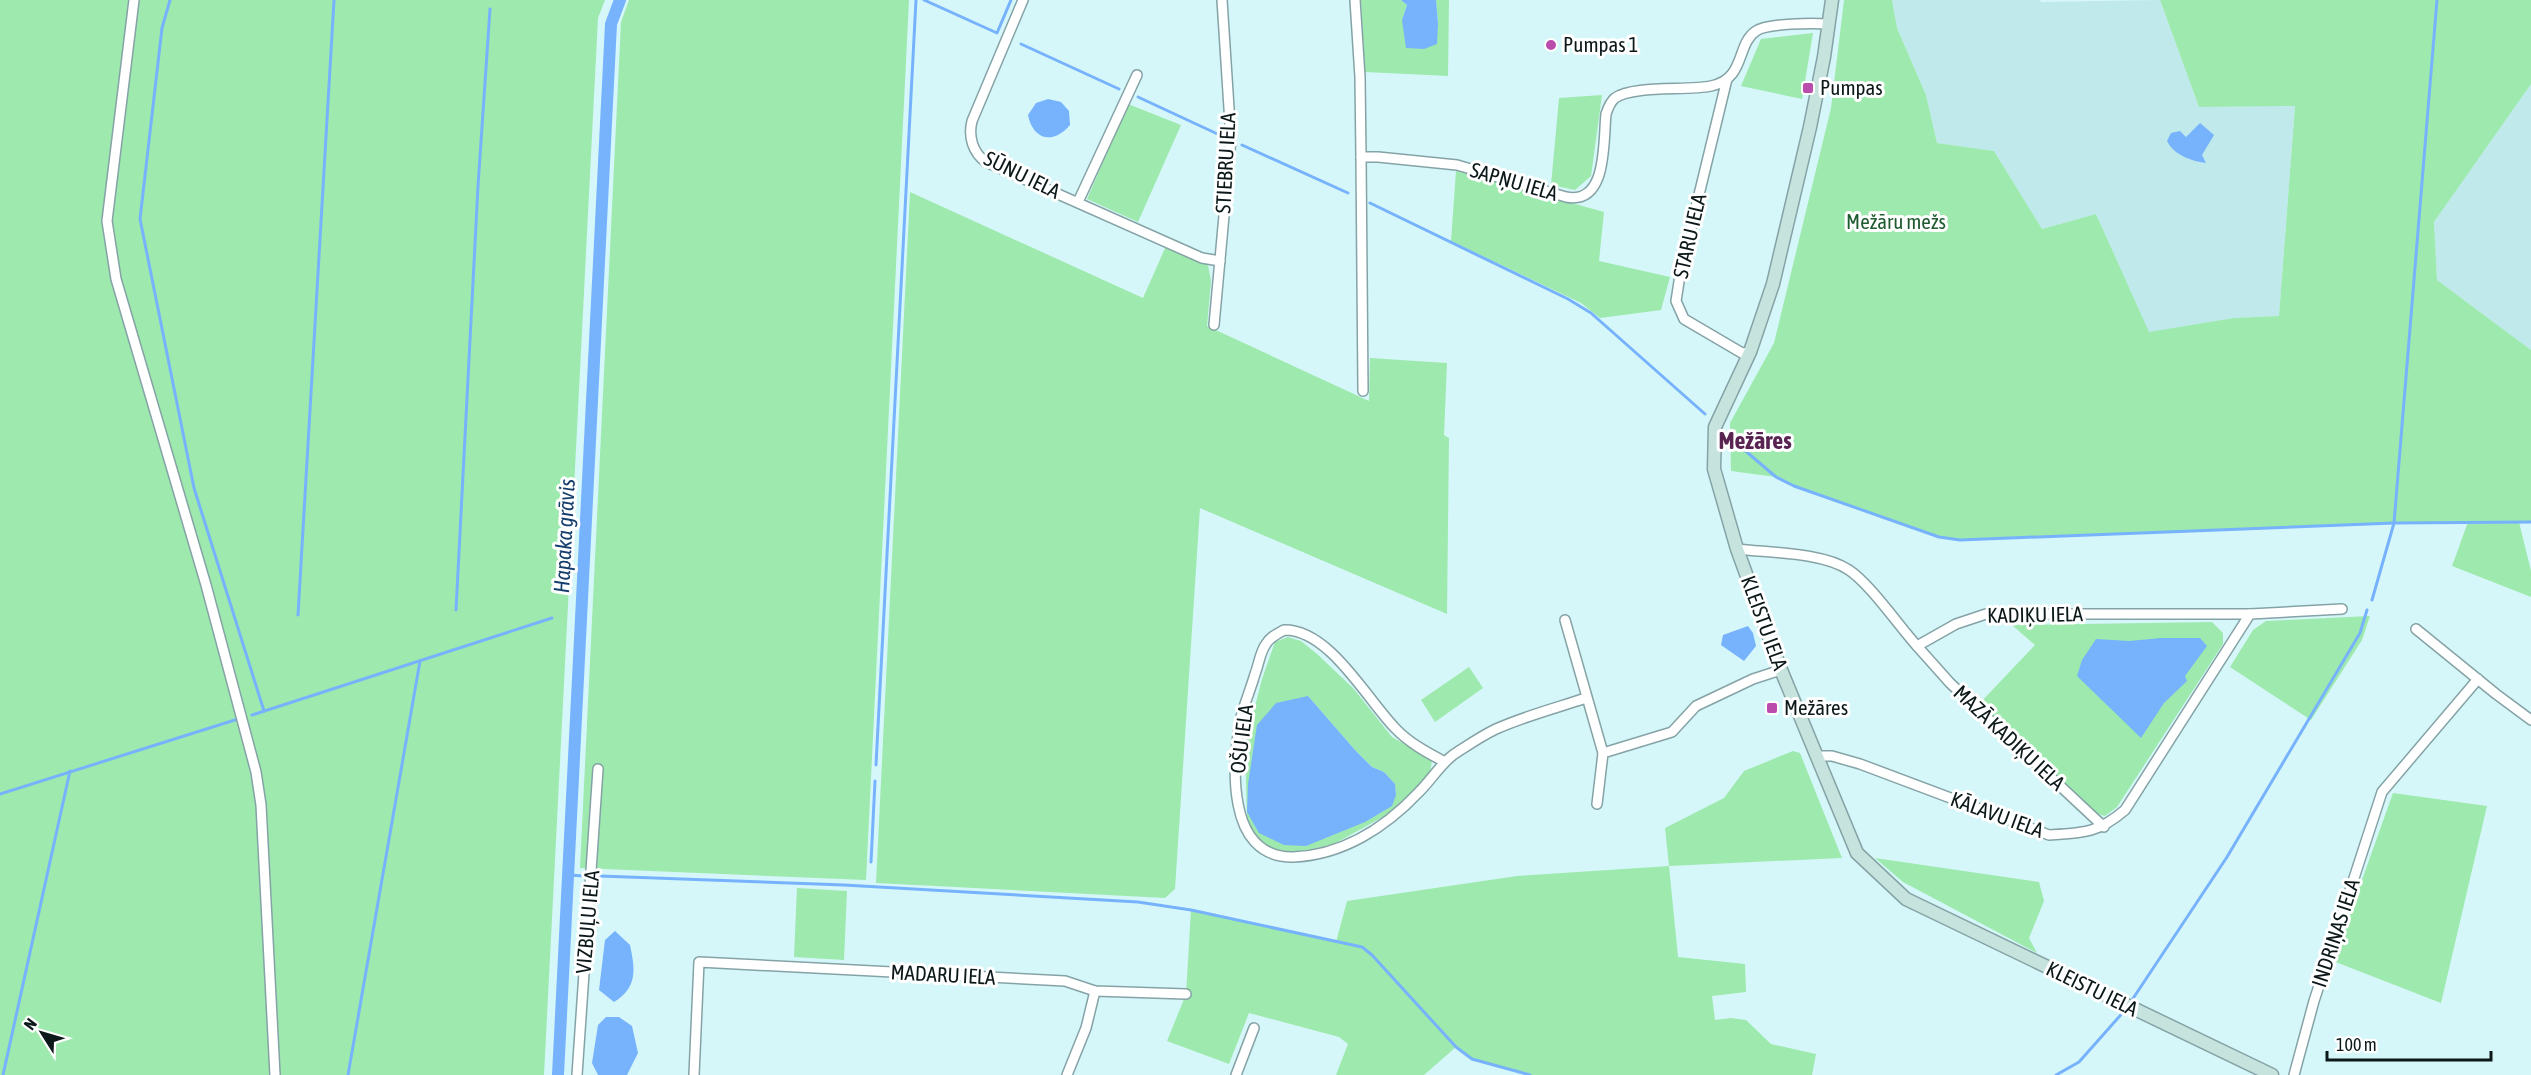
<svg xmlns="http://www.w3.org/2000/svg" width="2531" height="1075" font-family="'Asap Condensed',sans-serif">
<style>
.built{fill:#c0e9ec}
.green{fill:#9ee9ae;fill-rule:evenodd}
.water{fill:#77b2fd}
.lines{fill:none;stroke-linecap:round;stroke-linejoin:round}
.stream{stroke:#77b2fd;stroke-width:3}
.canal{stroke:#77b2fd;stroke-width:12}
.street-casing{stroke:#85a3a6;stroke-width:12}
.secondary-casing{stroke:#85a3a6;stroke-width:15}
.street{stroke:#fff;stroke-width:9}
.secondary{stroke:#c7e3dd;stroke-width:12}
.poi-dot{fill:#ba4cab;stroke:#fff;stroke-width:2}
.labels{text-anchor:middle;stroke-width:6;stroke-linejoin:round;paint-order:stroke}
.poi-label{font-size:21px;fill:#0c1819;stroke:#fff;text-anchor:start}
.street-label{font-size:21px;fill:#0c1819;stroke:#fff}
.park-label{font-size:21px;fill:#1f5b30;stroke:#fff}
.water-label{font-size:22px;font-style:italic;fill:#173f6e;stroke:#fff}
.quarter-label{font-size:24px;font-weight:bold;fill:#592451;stroke:#fff}
</style>
<rect width="100%" height="100%" fill="#d6f7f9"/>
<!-- built -->
<g class="built">
<polygon points="1892,0 2040,0 2041,2 2160,0 2199,107 2295,105 2279,316 2234,318 2149,333 2096,214 2042,229 1994,151 1937,143 1926,95 1897,28"/>
<polygon points="2531,84 2531,350 2437,280 2434,222"/>
</g>
<!-- green -->
<g class="green">
<polygon points="0,0 605,0 598,18 544,1075 0,1075"/>
<polygon points="629,0 909,0 866,880 580,868 621,22"/>
<polygon points="1361,0 1401,0 1407,5 1402,20 1438,23 1436,0 1449,0 1448,76 1365,72"/>
<polygon points="1844,0 1892,0 1897,28 1926,95 1937,143 1994,151 2042,229 2096,214 2149,332 2234,318 2279,316 2295,106 2199,107 2160,0 2531,0 2531,84 2434,222 2437,280 2531,350 2531,522 2519,522 2531,571 2531,597 2452,566 2468,522 2394,523 1960,540 1939,537 1794,486 1776,477 1731,471 1730,423 1774,343 1831,108"/>
<polygon points="1813,33 1802,99 1741,86 1761,39"/>
<polygon points="1602,95 1591,176 1575,190 1551,185 1559,98"/>
<polygon points="1128,104 1181,125 1138,222 1087,199"/>
<polygon points="1456,171 1604,212 1599,261 1670,277 1661,310 1600,318 1581,303 1451,241"/>
<polygon points="910,192 1143,298 1166,246 1208,265 1211,281 1207,326 1369,401 1370,358 1447,363 1444,435 1449,438 1447,614 1200,508 1175,889 1165,898 876,883"/>
<polygon points="2370,616 2362,640 2311,720 2230,667 2253,630 2266,621"/>
<polygon points="2212,622 2223,633 2223,644 2117,807 2105,816 2094,813 1979,704 2035,645 2012,625"/>
<path d="M1288,637l13,4 16,13 36,34 39,49 40,23 -2,14 -31,34 -65,36 -40,9 -33,-8 -14,-26 -2,-74 17,-66 13,-37zM1308,696l47,54 17,17 12,5 11,12 1,11 -52,34 -18,9z"/>
<polygon points="1469,667 1483,688 1435,722 1421,700"/>
<polygon points="1793,751 1800,753 1842,858 1669,866 1678,957 1745,964 1746,992 1712,996 1715,1020 1731,1018 1746,1020 1771,1044 1816,1054 1812,1075 1530,1075 1472,1059 1456,1047 1424,1075 1336,1075 1348,1044 1339,1037 1249,1013 1229,1064 1167,1041 1186,994 1191,910 1336,942 1347,901 1517,876 1669,866 1665,828 1724,798 1744,771"/>
<polygon points="2393,793 2487,806 2441,1003 2333,961"/>
<polygon points="1875,858 2039,882 2044,901 2029,938 2037,953 1903,882"/>
<polygon points="797,888 847,891 844,960 794,957"/>
</g>
<!-- water -->
<g class="water">
<polygon points="1401,0 1436,0 1438,23 1437,44 1424,49 1406,48 1402,20 1407,5"/>
<path d="M1048,99l13,3 8,9 1,14c-17,20 -37,15 -42,-10l8,-12z"/>
<path d="M2200,123l14,12 -12,20 4,8c-15,-2 -32,-8 -39,-22l4,-8 9,-2 6,6z"/>
<polygon points="1748,626 1753,633 1756,646 1744,661 1721,645 1723,635"/>
<polygon points="2161,638 2200,638 2207,646 2185,676 2187,681 2164,703 2141,738 2077,676 2082,660 2096,639 2129,641"/>
<polygon points="1308,696 1355,750 1372,767 1384,772 1395,784 1396,795 1392,806 1365,822 1306,846 1284,845 1259,833 1247,812 1248,784 1257,725 1276,703"/>
<path d="M615,931l15,14c5,24 8,42 -16,57l-15,-12 6,-50z"/>
<polygon points="606,1017 619,1017 632,1026 638,1053 627,1075 598,1075 592,1063 598,1025"/>
</g>
<g class="lines">
<!-- stream -->
<g class="stream">
<polyline points="170,0 162,28 140,219 194,488 264,711"/>
<polyline points="924,0 997,33 1011,0"/>
<polyline points="1021,44 1119,89"/>
<polyline points="1138,97 1224,137"/>
<polyline points="1242,145 1348,193"/>
<polyline points="1370,203 1568,299 1591,313 1705,414"/>
<polyline points="1728,436 1776,477 1794,486 1939,537 1960,540 2394,523 2531,522"/>
<polyline points="2372,600 2394,523 2437,0"/>
<polyline points="456,610 478,186 490,9"/>
<polyline points="298,615 334,0"/>
<polyline points="252,715 552,618"/>
<polyline points="876,765 916,0"/>
<polyline points="0,794 238,719"/>
<polyline points="871,862 875,781"/>
<polyline points="569,875 584,876"/>
<polyline points="600,876 844,885 1138,902 1191,910 1362,947 1372,955 1456,1047 1472,1059 1530,1075"/>
<polyline points="2130,1003 2227,857 2360,633 2367,610"/>
<polyline points="3,1075 70,771"/>
<polyline points="348,1075 420,661"/>
<polyline points="2056,1075 2079,1062 2126,1009"/>
</g>
<!-- canal -->
<polyline class="canal" points="558,1075 611,24 620,0"/>
<defs>
<g id="street">
<polyline points="134,0 107,221 116,279 206,585 256,772 261,805 275,1075"/>
<path d="M1023,0l-51,121c-4,16 1,32 14,41l216,96 18,3"/>
<polyline points="1355,0 1360,77 1361,157"/>
<polyline points="1727,79 1681,269 1676,301 1684,319 1742,353 1750,352"/>
<polyline points="1078,202 1137,75"/>
<polyline points="1214,325 1231,139 1222,0"/>
<path d="M1363,391l-2,-234h17l79,8 109,32c42,8 37,-55 40,-83 2,-6 4,-12 9,-16 18,-13 72,-7 96,-12 35,-7 25,-42 45,-55 11,-8 58,-8 73,-7"/>
<path d="M1737,549c33,4 85,3 112,21 21,14 50,56 68,76l39,-22 30,-10h264l92,-5"/>
<polyline points="1565,620 1603,753"/>
<polyline points="2416,629 2496,694 2531,720"/>
<polyline points="1917,646 1950,683 2104,827"/>
<path d="M1817,756h15l28,8 189,71c35,-2 49,-2 76,-25l125,-196"/>
<path d="M1445,762c-17,-9 -36,-19 -50,-34 -29,-30 -66,-99 -111,-98 -7,4 -14,7 -18,14 -6,8 -7,20 -11,30 -4,14 -10,28 -14,43 -9,46 -16,141 52,140 50,-2 93,-30 126,-65 12,-12 21,-27 34,-37 14,-9 28,-19 43,-26 29,-13 60,-21 90,-31"/>
<polyline points="1597,804 1603,753 1672,732 1696,706 1753,679 1781,670"/>
<polyline points="577,1075 598,769"/>
<polyline points="694,1075 699,962 1065,981 1095,991 1186,994"/>
<polyline points="1067,1075 1086,1028 1095,991"/>
<polyline points="1236,1075 1254,1028"/>
<polyline points="2294,1075 2314,1001 2382,792 2478,679"/>
</g>
<polyline id="secondary" points="1832,0 1824,57 1810,127 1773,284 1750,352 1715,427 1714,469 1737,549 1781,670 1857,853 1906,899 2272,1075"/>
</defs>
<!-- street casing -->
<use href="#street" class="street-casing"/>
<!-- secondary casing -->
<use href="#secondary" class="secondary-casing"/>
<!-- street -->
<use href="#street" class="street"/>
<!-- secondary -->
<use href="#secondary" class="secondary"/>
</g>
<!-- markers -->
<g class="poi-dot">
<circle cx="1551" cy="45" r="6"/>
<rect x="1802" y="82" width="12" height="12" rx="3"/>
<rect x="1766" y="702" width="12" height="12" rx="3"/>
</g>
<g class="labels">
<!-- poi labels -->
<g class="poi-label">
<text x="1563" y="52">Pumpas 1</text>
<text x="1820" y="95">Pumpas</text>
<text x="1784" y="715">Mežāres</text>
</g>
<!-- street labels -->
<g class="street-label">
<text transform="translate(1226 163) rotate(-87)" y="7">STIEBRU IELA</text>
<text transform="translate(1022 175) rotate(26)" y="7">SŪNU IELA</text>
<text transform="translate(1514 182) rotate(16)" y="7">SAPŅU IELA</text>
<text transform="translate(1690 236) rotate(-77)" y="7">STARU IELA</text>
<text transform="translate(2035 615) rotate(-1)" y="7">KADIĶU IELA</text>
<text transform="translate(1764 623) rotate(70)" y="7">KLEISTU IELA</text>
<text transform="translate(2009 738) rotate(43)" y="7">MAZĀ KADIĶU IELA</text>
<text transform="translate(1242 739) rotate(-83)" y="7">OŠU IELA</text>
<text transform="translate(1997 815) rotate(20)" y="7">KĀLAVU IELA</text>
<text transform="translate(588 922) rotate(-85)" y="7">VIZBUĻU IELA</text>
<text transform="translate(2336 933) rotate(-72)" y="7">INDRIŅAS IELA</text>
<text transform="translate(943 975) rotate(3)" y="7">MADARU IELA</text>
<text transform="translate(2092 989) rotate(26)" y="7">KLEISTU IELA</text>
</g>
<!-- park labels -->
<g class="park-label">
<text x="1896" y="229">Mežāru mežs</text>
</g>
<!-- water labels -->
<g class="water-label">
<text transform="translate(564 536) rotate(-87)" y="8">Hapaka grāvis</text>
</g>
<!-- quarter labels -->
<g class="quarter-label">
<text x="1755" y="449">Mežāres</text>
</g>
</g>
<!-- north arrow -->
<g transform="translate(42 1033) rotate(307)" stroke="#ffffff" stroke-width="4.5" paint-order="stroke">
<path d="M0-4.5L10 22L0 15L-10 22Z" fill="#0c1819"/>
<text y="-9" font-size="16" font-weight="bold" text-anchor="middle" fill="#0c1819">N</text>
</g>
<!-- scale -->
<path d="M2327 1051v9h164v-9" fill="none" stroke="#0c1819" stroke-width="3"/>
<text x="2336" y="1051" font-size="18" fill="#0c1819" stroke="#ffffff" stroke-width="4.5" paint-order="stroke">100 m</text>
</svg>
